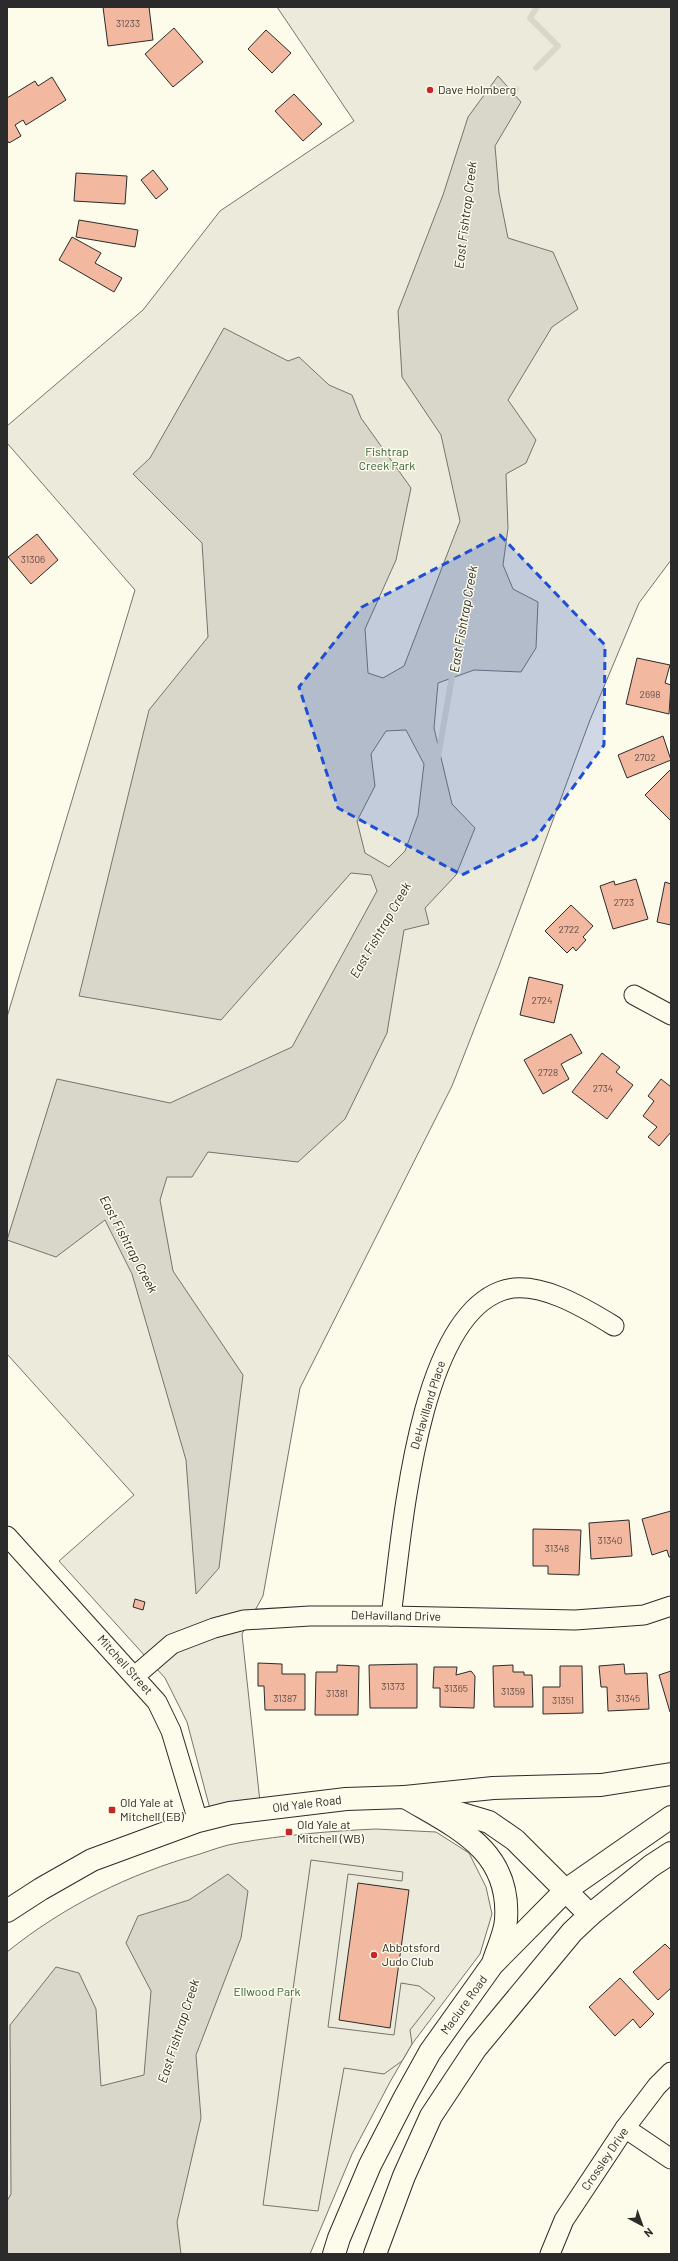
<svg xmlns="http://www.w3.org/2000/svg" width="678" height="2261" font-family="Barlow,sans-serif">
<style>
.green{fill:#ecebdb;stroke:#74746e}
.parking{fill:#eceadb;stroke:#74746e}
.water{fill:#d8d7c9;stroke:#74746e;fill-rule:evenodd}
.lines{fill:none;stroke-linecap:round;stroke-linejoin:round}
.stream{stroke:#d8d7c9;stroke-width:6}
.building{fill:#f2b8a0;stroke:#2b2b2b}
.minor-casing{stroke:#2b2b2b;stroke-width:21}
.tertiary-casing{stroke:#2b2b2b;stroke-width:24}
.secondary-casing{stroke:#2b2b2b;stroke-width:24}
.minor{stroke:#fdfbea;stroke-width:19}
.tertiary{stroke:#fdfbea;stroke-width:22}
.secondary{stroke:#fdfbea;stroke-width:22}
.marked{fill:#1d4ed8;fill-opacity:0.2;stroke:#1d4ed8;stroke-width:3;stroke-dasharray:8 5;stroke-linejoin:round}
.poi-dot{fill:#c62828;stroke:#fdfbea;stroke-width:1.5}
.labels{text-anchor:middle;stroke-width:3;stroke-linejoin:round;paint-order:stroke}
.number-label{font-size:10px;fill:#5d4e48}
.poi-label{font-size:12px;fill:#2b2b2b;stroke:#fdfbea;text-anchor:start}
.park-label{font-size:12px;fill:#34623c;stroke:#fdfbea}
.street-label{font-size:12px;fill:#2b2b2b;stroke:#fdfbea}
.water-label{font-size:13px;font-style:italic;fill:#2b2b2b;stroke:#fdfbea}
</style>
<rect width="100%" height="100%" fill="#fdfbea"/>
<!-- green -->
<g class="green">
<polygon points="277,7 671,7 671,560 639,603 590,720 500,963 452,1086 300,1388 263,1596 242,1634 260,1802 210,1809 187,1722 165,1678 59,1561 134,1495 7,1354 7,1017 135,590 7,443 7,426 143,310 220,211 354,121"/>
<path d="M376,1829l60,3 33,21 17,34 6,27 -12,40 -68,90 -22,38 -38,72 -42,100h-303v-302c57,-46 122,-78 193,-98 12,-4 25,-9 38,-11 46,-8 92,-12 138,-14z"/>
</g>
<!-- parking -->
<polygon class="parking" points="311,1860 403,1872 402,1881 348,1874 328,2027 394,2035 401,1983 419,1986 435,1998 410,2030 412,2044 402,2061 384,2074 344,2068 318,2211 263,2205"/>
<!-- water -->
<g class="water">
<path d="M498,76l23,26 -26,44 4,47 9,45 45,14 25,57 -26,18 -44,73 28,40 -10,23 -20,11 2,54 -5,37 10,24 25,13 -2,46 -15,24 -47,-2 -36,13 -4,45 18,76 23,24 -19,47 -31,33 4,16 -25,6 -17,103 -42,86 -47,43 -90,-10 -16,25h-25l-7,23 13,71 70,104 -24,193 -23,26 -10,-134 -54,-186 -27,-54 -49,37 -49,-17 50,-161 113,24 122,-56 85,-156 -6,-16 -20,-2 -130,147 -142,-24 70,-286 59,-73 -6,-94 -69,-69 17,-16 74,-130 64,33 11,-4 30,28 23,10 9,23 50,70 -15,72 -31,69 3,44 15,5 21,-12 56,-145 -19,-86 -39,-58 -4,-66 45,-116 25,-78zM406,730l18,34 -6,51 -13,36 -16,16 -24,-14 -8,-32 18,-35 -4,-32 15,-23z"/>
<polygon points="228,1874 248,1891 241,1938 196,2055 201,2118 177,2222 181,2254 7,2254 7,2201 11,2194 10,2025 56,1967 79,1973 96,2009 101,2086 144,2075 151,1991 126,1943 138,1916 189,1900"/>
</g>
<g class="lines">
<!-- stream -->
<g class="stream">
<polyline points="536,68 558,46 530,18 537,7"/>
<polyline points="507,98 516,89"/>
<polyline points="438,757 453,671"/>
</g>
</g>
<!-- building -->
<g class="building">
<polygon points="103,7 149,7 153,40 108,46"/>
<polygon points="174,28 203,62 173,87 145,54"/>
<polygon points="266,30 291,53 272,73 248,49"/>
<polygon points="52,77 66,100 26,125 23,120 15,125 21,136 9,143 7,140 7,98 35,81 38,86"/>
<polygon points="294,94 322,124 303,141 275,111"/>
<polygon points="153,170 168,189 156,199 141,180"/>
<polygon points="76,173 127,176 125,204 74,201"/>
<polygon points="79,220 138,230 135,247 76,237"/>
<polygon points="72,237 101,253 95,263 122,278 114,292 59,260"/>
<polygon points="37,534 58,560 31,584 8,557"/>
<polygon points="637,658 670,665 665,683 671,685 669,714 626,704"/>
<polygon points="663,736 671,760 627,778 618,755"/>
<polygon points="670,770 671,771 671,821 645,795"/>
<polygon points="636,879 648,919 613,929 600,886 614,881 615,885"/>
<polygon points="665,882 671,884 671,925 657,922"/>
<polygon points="571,905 593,926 583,937 586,940 576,951 573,947 567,953 545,931"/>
<polygon points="529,977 563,985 554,1023 520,1015"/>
<polygon points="571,1034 582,1053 561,1064 569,1079 543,1094 524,1060"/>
<polygon points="602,1053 620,1067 616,1072 633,1085 607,1119 572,1092"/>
<polygon points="661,1079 671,1087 671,1132 659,1146 648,1137 657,1127 643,1116 654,1101 648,1096"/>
<polygon points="671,1511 671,1557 669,1557 667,1550 652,1555 642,1519"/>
<polygon points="629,1520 632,1556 591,1559 589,1523"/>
<polygon points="533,1529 581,1530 579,1575 548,1574 548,1566 533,1566"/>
<polygon points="135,1599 145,1602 143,1610 133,1607"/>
<polygon points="258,1663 282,1664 282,1674 305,1674 305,1710 265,1710 264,1686 258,1686"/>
<polygon points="417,1664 417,1708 370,1708 369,1665"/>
<polygon points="624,1664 625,1674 647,1673 649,1709 608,1711 607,1687 601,1687 599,1666"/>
<polygon points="337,1665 359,1666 358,1715 315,1715 316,1672 337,1672"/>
<polygon points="513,1665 513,1672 524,1672 524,1675 532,1675 533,1707 494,1707 493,1666"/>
<polygon points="560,1666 582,1666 583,1713 543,1714 543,1687 560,1687"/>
<polygon points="434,1667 457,1667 456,1675 471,1671 475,1676 474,1708 440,1707 440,1688 433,1688"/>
<polygon points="671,1671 671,1711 670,1712 659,1675"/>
<polygon points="358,1883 409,1890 390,2028 339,2020"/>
<polygon points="665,1944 671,1950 671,1988 658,2000 633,1972"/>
<polygon points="620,1978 654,2014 640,2028 633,2019 615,2036 589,2007"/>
</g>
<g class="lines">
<defs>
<g id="minor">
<polyline points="634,995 671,1015"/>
<polyline points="7,1536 157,1702 171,1731 198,1821"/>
<path d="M391,1616c11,-79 25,-294 110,-325 35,-13 84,17 113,35"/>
<polyline points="135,1676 172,1644 214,1628 244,1620 310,1616 391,1616 575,1620 644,1615 671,1606"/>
<polyline points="625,2128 671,2159"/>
<polyline points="550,2254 564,2220 625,2128 657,2086 671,2072"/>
</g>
<polyline id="tertiary" points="7,1911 41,1889 92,1860 198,1821 230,1813 346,1799 405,1797 489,1822 515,1840 590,1915"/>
<g id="secondary">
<polyline points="405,1797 493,1788 601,1785 671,1774"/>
<path d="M405,1797c50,30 106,52 101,123 -1,13 -8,28 -12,40"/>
<polyline points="334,2254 339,2238 370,2165 405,2097 430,2052 492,1965 566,1890 671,1817"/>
<polyline points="375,2254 404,2176 431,2116 476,2048 572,1932 590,1915 651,1866 671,1853"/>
</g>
</defs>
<!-- minor casing -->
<use href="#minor" class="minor-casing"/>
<!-- tertiary casing -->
<use href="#tertiary" class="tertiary-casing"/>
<!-- secondary casing -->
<use href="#secondary" class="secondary-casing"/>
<!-- minor -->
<use href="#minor" class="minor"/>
<!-- tertiary -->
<use href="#tertiary" class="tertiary"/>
<!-- secondary -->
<use href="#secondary" class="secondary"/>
</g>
<!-- marked area -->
<path class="marked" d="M500,535l105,110 -1,100 -69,94 -73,36 -124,-67 -39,-121 63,-80z"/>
<!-- markers -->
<g class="poi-dot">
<circle cx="430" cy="90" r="4"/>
<rect x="108" y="1806" width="8" height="8" rx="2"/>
<rect x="285" y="1828" width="8" height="8" rx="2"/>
<circle cx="374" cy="1955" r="4"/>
</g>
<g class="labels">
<!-- number labels -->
<g class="number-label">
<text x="128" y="27">31233</text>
<text x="33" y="563">31306</text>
<text x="650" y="698">2698</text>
<text x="645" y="761">2702</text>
<text x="624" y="906">2723</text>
<text x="569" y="933">2722</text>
<text x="542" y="1004">2724</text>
<text x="548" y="1076">2728</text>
<text x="603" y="1092">2734</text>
<text x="610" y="1544">31340</text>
<text x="557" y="1552">31348</text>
<text x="393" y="1690">31373</text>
<text x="456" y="1692">31365</text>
<text x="513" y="1695">31359</text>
<text x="337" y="1697">31381</text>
<text x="285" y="1702">31387</text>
<text x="628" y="1702">31345</text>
<text x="563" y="1704">31351</text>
</g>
<!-- poi labels -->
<g class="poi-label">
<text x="438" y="94">Dave Holmberg</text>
<text x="120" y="1807">Old Yale at<tspan x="120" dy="14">Mitchell (EB)</tspan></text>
<text x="297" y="1829">Old Yale at<tspan x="297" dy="14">Mitchell (WB)</tspan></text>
<text x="382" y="1952">Abbotsford<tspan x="382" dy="14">Judo Club</tspan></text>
</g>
<!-- park labels -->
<g class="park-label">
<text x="387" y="456">Fishtrap<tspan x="387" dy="14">Creek Park</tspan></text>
<text x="267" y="1996">Ellwood Park</text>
</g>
<!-- street labels -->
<g class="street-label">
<text transform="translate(428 1405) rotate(-73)" y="4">DeHavilland Place</text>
<text transform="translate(396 1616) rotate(1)" y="4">DeHavilland Drive</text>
<text transform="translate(125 1665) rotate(48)" y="4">Mitchell Street</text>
<text transform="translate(307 1804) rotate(-7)" y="4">Old Yale Road</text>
<text transform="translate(464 2005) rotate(-54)" y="4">Maclure Road</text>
<text transform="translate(605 2159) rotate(-56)" y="4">Crossley Drive</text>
</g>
<!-- water labels -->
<g class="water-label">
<text transform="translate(465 215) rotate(-83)" y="5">East Fishtrap Creek</text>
<text transform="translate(463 619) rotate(-80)" y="5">East Fishtrap Creek</text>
<text transform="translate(380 930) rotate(-60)" y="5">East Fishtrap Creek</text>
<text transform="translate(129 1244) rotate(62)" y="5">East Fishtrap Creek</text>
<text transform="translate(178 2031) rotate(-72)" y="5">East Fishtrap Creek</text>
</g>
</g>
<!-- border -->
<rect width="678" height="2261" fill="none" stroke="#2b2b2b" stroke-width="16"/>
<!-- north arrow -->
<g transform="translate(642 2225) rotate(139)" stroke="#fdfbea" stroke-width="3" paint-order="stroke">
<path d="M0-3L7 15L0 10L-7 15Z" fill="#2b2b2b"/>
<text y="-6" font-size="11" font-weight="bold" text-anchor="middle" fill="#2b2b2b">N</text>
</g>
</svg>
